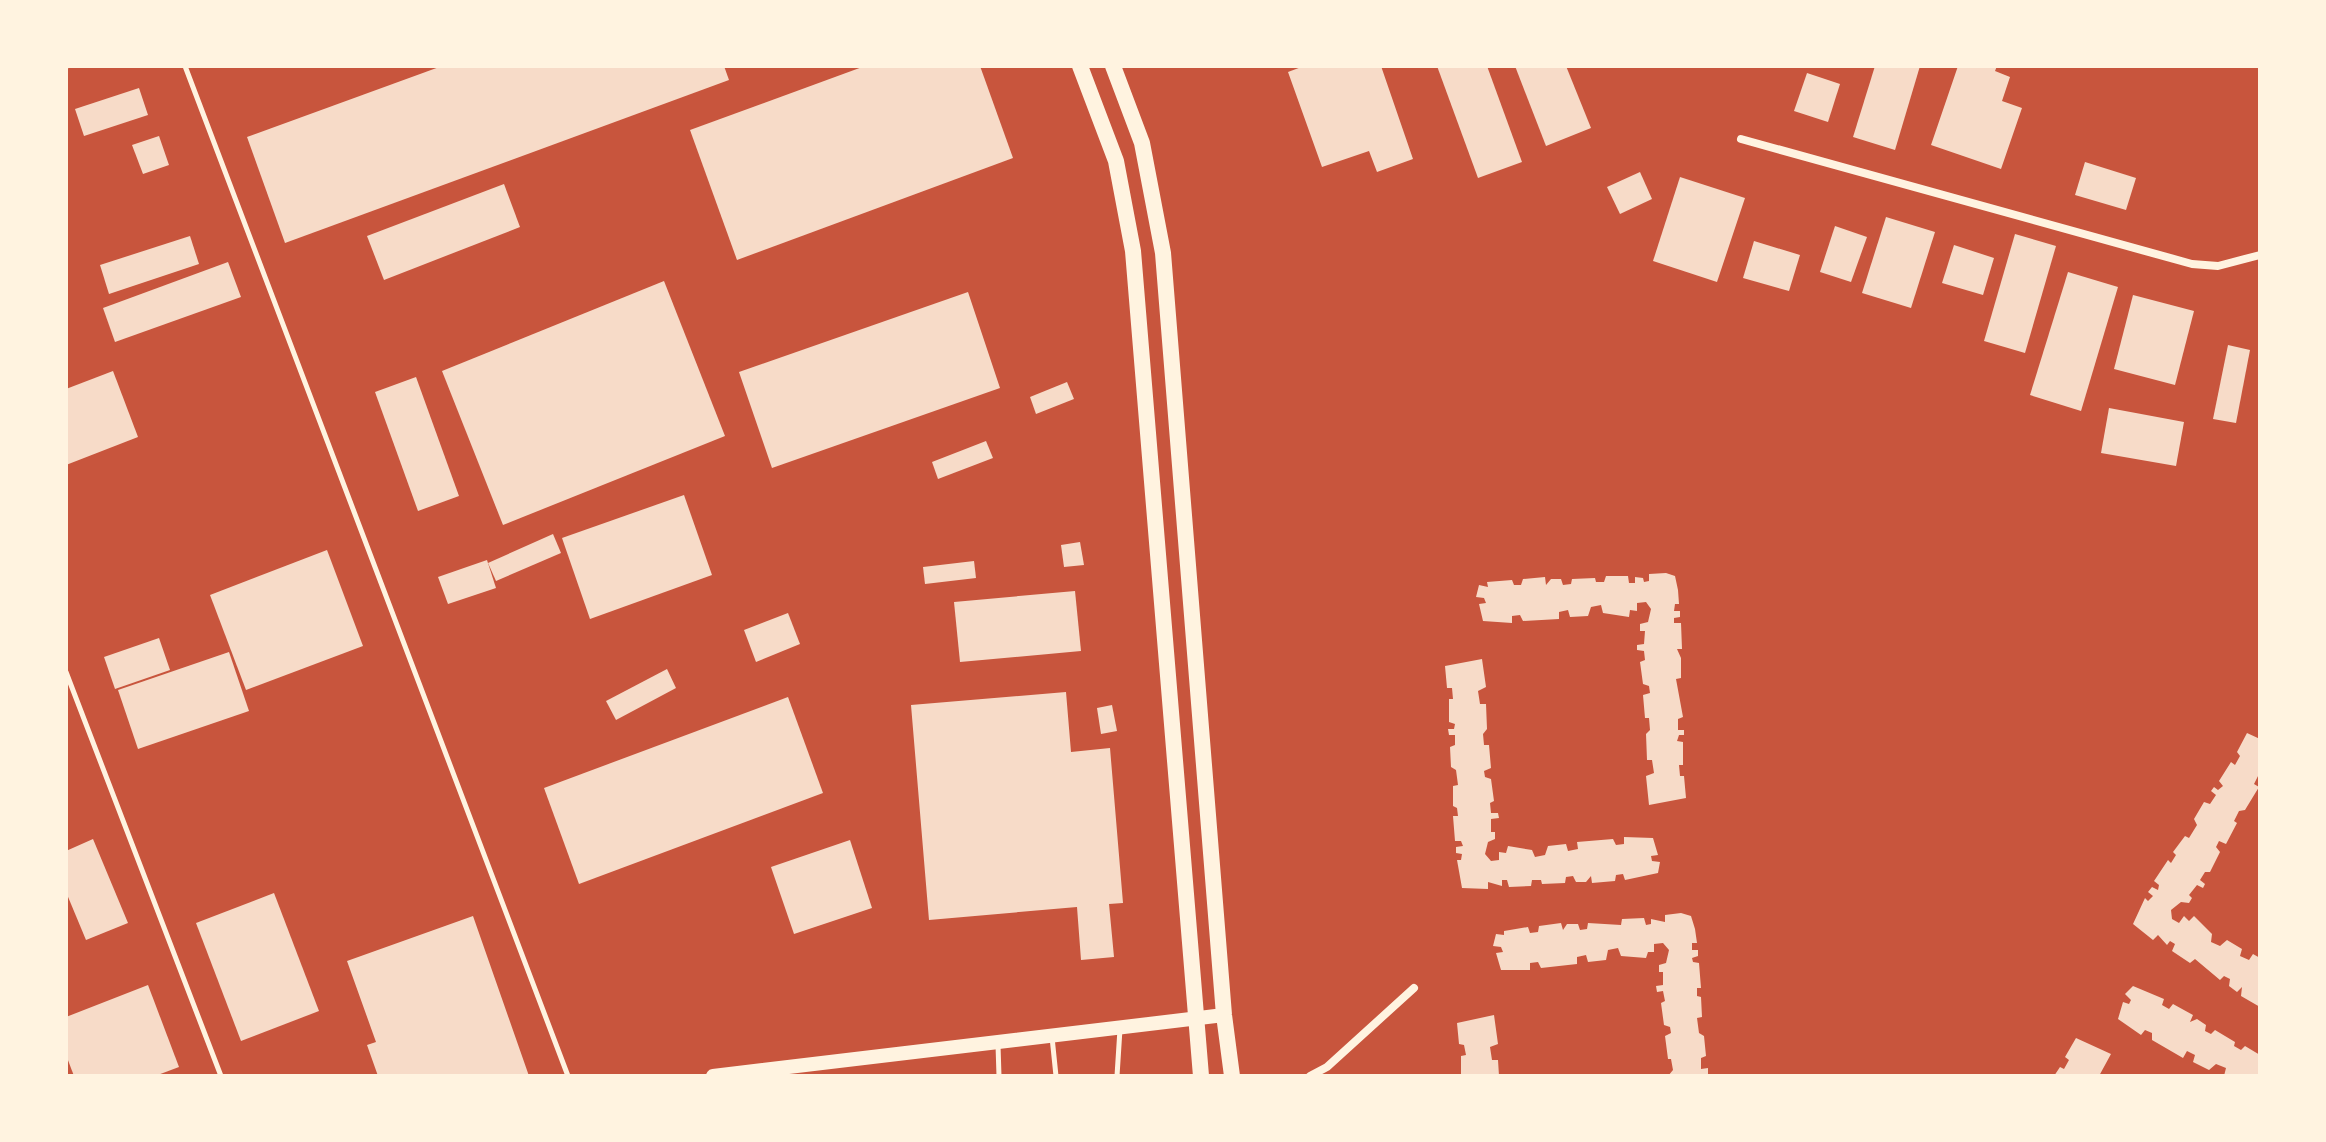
<svg xmlns="http://www.w3.org/2000/svg" width="2326" height="1142" font-family="Rubik,sans-serif">
<style>
.building{fill:#f7dbc8}
.lines{fill:none;stroke-linecap:round;stroke-linejoin:round}
.service{stroke:#fff3e0;stroke-width:5}
.minor{stroke:#fff3e0;stroke-width:8}
.tertiary{stroke:#fff3e0;stroke-width:14}
.secondary{stroke:#fff3e0;stroke-width:16}
</style>
<rect width="100%" height="100%" fill="#c8553d"/>
<!-- building -->
<g class="building">
<polygon points="442,66 724,66 729,80 285,243 247,137"/>
<polygon points="865,66 980,66 1013,158 737,260 690,130"/>
<polygon points="1304,66 1381,66 1413,159 1377,172 1369,151 1322,167 1288,72"/>
<polygon points="1437,66 1487,66 1522,162 1478,178"/>
<polygon points="1515,66 1566,66 1591,128 1546,146"/>
<polygon points="1875,66 1920,66 1895,150 1853,137"/>
<polygon points="1958,66 1997,66 1995,71 2010,77 2002,101 2022,108 2001,169 1931,145"/>
<polygon points="1807,73 1840,84 1828,122 1794,111"/>
<polygon points="139,88 148,115 84,136 75,109"/>
<polygon points="159,136 169,165 143,174 132,145"/>
<polygon points="2085,162 2136,178 2126,210 2075,195"/>
<polygon points="1640,172 1652,199 1620,214 1607,187"/>
<polygon points="1680,177 1745,198 1717,282 1653,261"/>
<polygon points="504,184 520,227 384,280 367,236"/>
<polygon points="1886,217 1935,232 1911,308 1862,293"/>
<polygon points="1835,226 1867,237 1851,282 1820,272"/>
<polygon points="2015,234 2056,246 2025,353 1984,341"/>
<polygon points="190,236 199,264 109,294 100,265"/>
<polygon points="1754,241 1800,255 1789,291 1743,278"/>
<polygon points="1954,245 1994,258 1983,295 1942,283"/>
<polygon points="228,262 241,297 115,342 103,308"/>
<polygon points="2068,272 2118,287 2081,411 2030,395"/>
<polygon points="664,281 725,436 503,525 442,371"/>
<polygon points="968,292 1000,388 772,468 739,372"/>
<polygon points="2133,295 2194,311 2175,385 2114,369"/>
<polygon points="2228,345 2250,350 2236,423 2213,419"/>
<polygon points="113,371 138,437 66,465 66,389"/>
<polygon points="416,377 459,496 418,511 375,392"/>
<polygon points="1067,382 1074,399 1036,414 1030,397"/>
<polygon points="2109,408 2184,422 2176,466 2101,453"/>
<polygon points="986,441 993,458 938,479 932,462"/>
<polygon points="684,495 712,575 590,619 562,538"/>
<polygon points="553,534 561,553 496,581 488,563"/>
<polygon points="1080,542 1084,565 1064,567 1061,545"/>
<polygon points="327,550 363,646 246,690 210,595"/>
<polygon points="487,560 496,588 448,604 438,577"/>
<polygon points="974,561 976,578 925,584 923,567"/>
<polygon points="1666,573 1675,576 1678,590 1679,604 1675,604 1674,611 1680,611 1680,617 1674,618 1674,623 1681,623 1682,649 1677,649 1681,658 1681,678 1676,679 1683,717 1678,719 1678,730 1684,730 1684,735 1679,735 1677,741 1683,742 1683,765 1679,765 1680,776 1684,776 1686,798 1649,805 1646,776 1654,773 1652,760 1647,760 1646,734 1650,730 1649,718 1645,718 1643,695 1650,693 1649,686 1643,684 1640,662 1645,660 1644,651 1637,650 1637,645 1644,644 1645,631 1640,631 1640,624 1648,622 1651,609 1646,602 1637,603 1637,611 1630,610 1629,617 1603,613 1601,605 1591,607 1588,616 1570,617 1568,610 1559,612 1559,619 1523,621 1520,615 1512,616 1512,623 1483,621 1479,604 1486,603 1484,598 1476,597 1479,585 1488,587 1487,582 1512,580 1514,585 1521,585 1523,579 1545,577 1546,585 1551,579 1561,579 1563,585 1571,584 1572,579 1595,578 1596,582 1604,582 1606,576 1628,576 1629,583 1635,583 1635,577 1643,578 1644,582 1649,581 1649,574"/>
<polygon points="1075,591 1081,651 960,662 954,602"/>
<polygon points="788,613 800,644 756,662 744,630"/>
<polygon points="159,638 170,670 115,689 104,657"/>
<polygon points="229,652 249,711 138,749 118,690"/>
<polygon points="1482,659 1486,687 1478,691 1480,704 1486,704 1487,729 1483,734 1484,745 1489,745 1491,768 1484,771 1485,777 1491,779 1494,801 1490,803 1491,813 1498,813 1499,818 1491,819 1491,832 1495,832 1495,839 1488,842 1485,854 1491,861 1499,860 1499,852 1506,853 1508,846 1532,850 1535,857 1545,855 1548,846 1566,844 1568,851 1578,849 1577,842 1613,839 1616,845 1624,844 1624,837 1653,838 1658,855 1651,856 1652,861 1660,862 1658,873 1625,880 1623,874 1616,875 1615,881 1592,883 1591,876 1586,882 1576,882 1573,876 1566,877 1565,883 1542,884 1541,880 1532,880 1531,886 1509,887 1507,880 1502,880 1502,886 1488,882 1488,889 1462,888 1457,860 1461,860 1462,854 1456,853 1456,847 1463,846 1461,841 1455,841 1453,816 1458,816 1457,808 1453,806 1453,786 1458,785 1456,770 1451,767 1450,747 1455,745 1455,735 1449,735 1448,729 1454,729 1455,724 1449,722 1449,699 1453,699 1452,688 1447,688 1445,666"/>
<polygon points="667,669 676,688 616,720 606,701"/>
<polygon points="1066,692 1071,752 1110,748 1123,903 1109,904 1114,957 1081,960 1077,907 929,920 911,705"/>
<polygon points="788,697 823,793 579,884 544,788"/>
<polygon points="1112,705 1117,731 1101,734 1097,708"/>
<polygon points="2247,733 2260,739 2260,772 2254,784 2259,787 2245,810 2239,811 2234,821 2237,823 2226,844 2219,841 2216,847 2220,852 2210,872 2205,872 2200,880 2205,884 2203,888 2197,885 2189,895 2192,898 2189,903 2181,902 2171,910 2172,919 2179,923 2184,916 2189,921 2194,916 2212,934 2211,942 2220,946 2227,940 2242,949 2240,956 2249,960 2253,954 2260,958 2260,1007 2241,996 2242,987 2237,992 2229,986 2230,979 2224,976 2220,980 2195,959 2190,963 2172,951 2175,944 2170,941 2167,945 2158,935 2153,940 2133,924 2145,898 2148,901 2153,896 2148,892 2152,887 2158,890 2159,885 2154,881 2168,860 2171,863 2176,855 2173,852 2185,836 2189,838 2197,825 2194,819 2204,802 2210,804 2216,795 2211,791 2214,787 2218,790 2223,786 2219,781 2231,762 2235,765 2240,756 2237,752"/>
<polygon points="93,839 128,923 86,940 66,892 66,851"/>
<polygon points="850,840 872,908 794,934 771,867"/>
<polygon points="274,893 319,1011 241,1041 196,923"/>
<polygon points="1681,913 1691,916 1695,929 1697,943 1692,943 1692,950 1698,950 1698,956 1692,958 1693,962 1699,963 1701,988 1697,988 1697,996 1701,997 1702,1017 1697,1018 1699,1033 1704,1036 1706,1056 1701,1058 1701,1069 1708,1068 1708,1074 1702,1076 1668,1076 1673,1070 1671,1059 1668,1059 1665,1036 1671,1033 1670,1027 1664,1025 1661,1003 1665,1001 1663,991 1657,992 1656,986 1663,985 1663,972 1659,972 1659,965 1666,963 1669,950 1663,943 1654,944 1654,952 1648,952 1646,958 1621,956 1618,948 1608,950 1606,960 1588,962 1586,955 1577,957 1577,964 1541,968 1538,962 1530,963 1530,970 1501,970 1496,953 1503,952 1501,947 1493,946 1496,934 1504,935 1504,931 1528,927 1530,933 1538,932 1539,926 1561,923 1563,930 1567,924 1578,924 1580,930 1587,929 1588,923 1621,925 1622,919 1644,918 1646,925 1651,924 1651,919 1665,922 1665,915"/>
<polygon points="473,916 529,1076 378,1076 367,1045 376,1042 347,961"/>
<polygon points="148,985 179,1067 155,1076 74,1076 66,1055 66,1017"/>
<polygon points="2133,986 2164,999 2162,1005 2169,1009 2173,1004 2193,1015 2190,1022 2197,1019 2206,1025 2205,1031 2211,1034 2215,1030 2235,1042 2234,1046 2241,1050 2245,1046 2260,1055 2260,1076 2224,1076 2226,1068 2216,1064 2209,1070 2193,1062 2195,1055 2187,1051 2183,1058 2152,1040 2152,1033 2145,1030 2141,1035 2118,1019 2123,1002 2129,1004 2131,1000 2125,994"/>
<polygon points="1494,1015 1498,1044 1490,1047 1492,1060 1498,1060 1499,1076 1461,1076 1461,1056 1466,1055 1464,1045 1459,1044 1457,1023"/>
<polygon points="2076,1038 2111,1054 2099,1076 2054,1076 2060,1067 2064,1069 2069,1060 2065,1057"/>
</g>
<g class="lines">
<!-- service -->
<g class="service">
<polyline points="66,66 67,66"/>
<polyline points="185,66 568,1076"/>
<polyline points="66,672 221,1076"/>
<polyline points="1052,1037 1056,1076"/>
<polyline points="998,1045 999,1076"/>
<polyline points="1117,1076 1120,1029"/>
</g>
<!-- minor -->
<g class="minor">
<polyline points="1741,139 2192,264 2218,266 2260,255"/>
<polyline points="1310,1076 1327,1067 1414,988"/>
</g>
<!-- tertiary -->
<polyline class="tertiary" points="713,1076 1224,1015"/>
<!-- secondary -->
<g class="secondary">
<polyline points="1080,66 1116,161 1133,251 1201,1076"/>
<polyline points="1113,66 1142,143 1163,253 1224,1015 1232,1076"/>
</g>
</g>
<!-- border -->
<rect width="2326" height="1142" fill="none" stroke="#fff3e0" stroke-width="136"/>
</svg>
